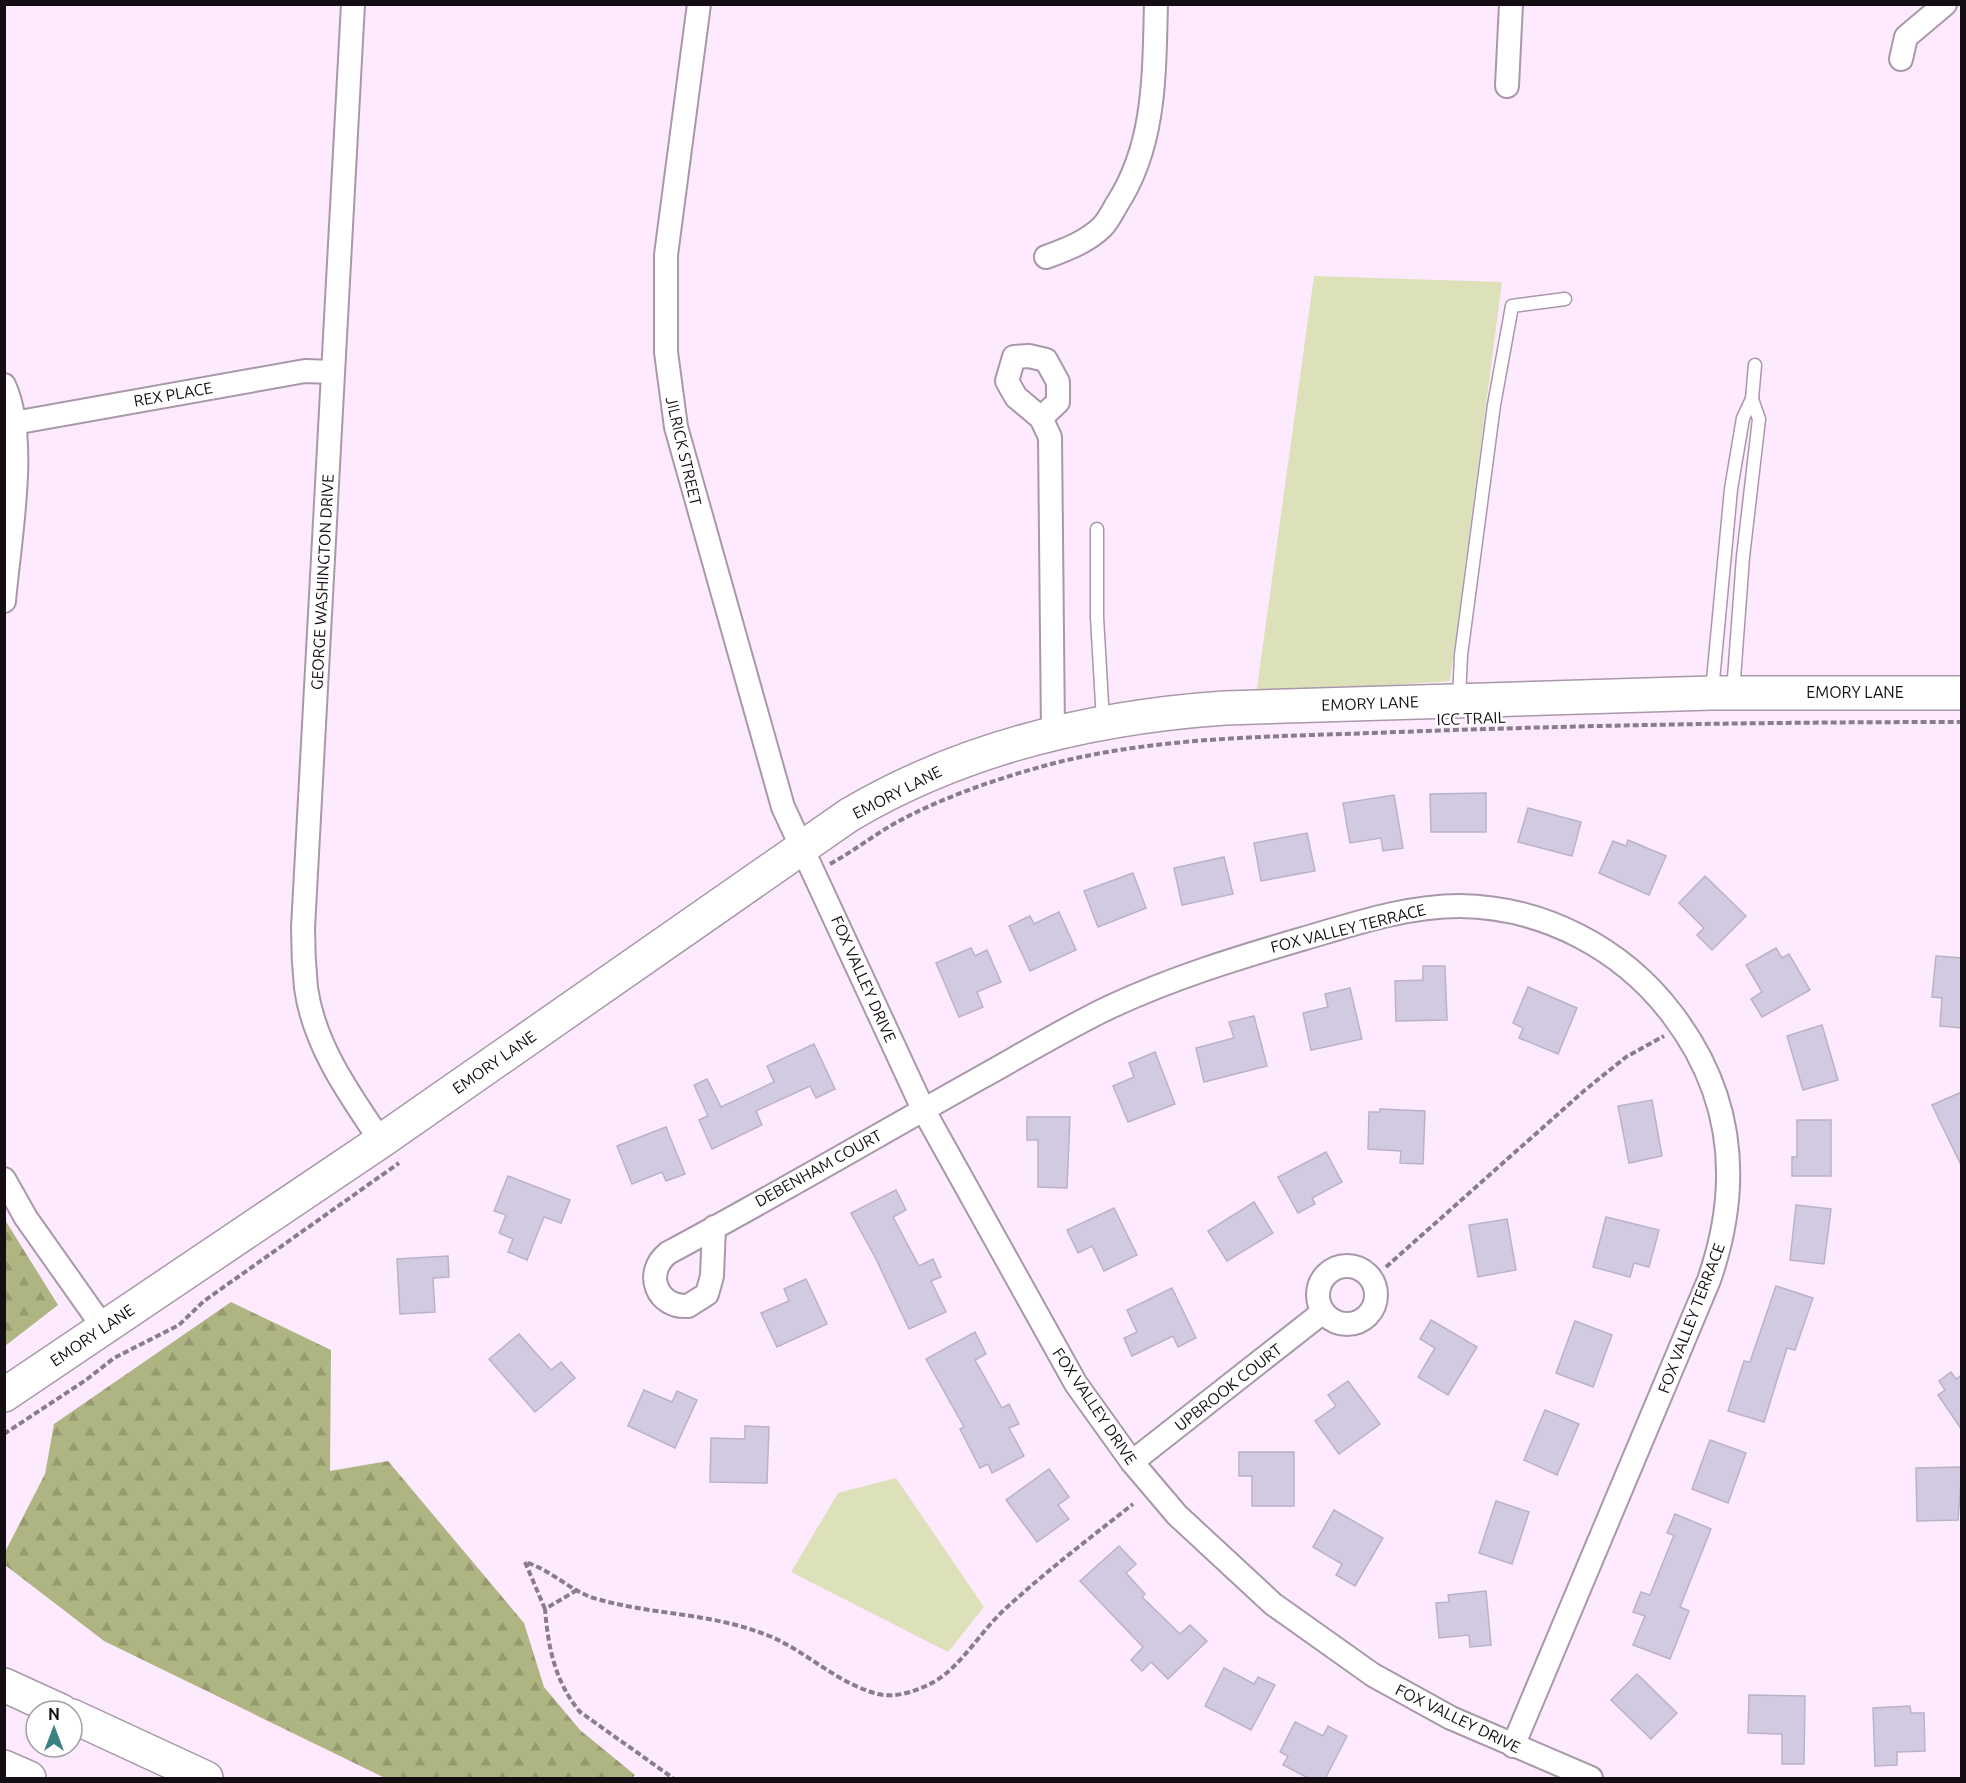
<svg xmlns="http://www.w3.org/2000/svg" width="1966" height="1783" font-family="Ubuntu,sans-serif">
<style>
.green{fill:#dce1b9}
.forest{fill:url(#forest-firs)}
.building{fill:#d1cae1;stroke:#b9b2c8;stroke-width:1.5}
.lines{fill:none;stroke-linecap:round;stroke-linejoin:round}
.lane-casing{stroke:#a998a9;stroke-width:15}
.street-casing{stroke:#a998a9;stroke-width:26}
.secondary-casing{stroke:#a998a9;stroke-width:36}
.highway-casing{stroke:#a998a9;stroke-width:36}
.path{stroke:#897d8a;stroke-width:4;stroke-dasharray:6 3;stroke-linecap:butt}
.lane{stroke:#fff;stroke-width:12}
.street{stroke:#fff;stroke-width:22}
.secondary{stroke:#fff;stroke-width:33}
.highway{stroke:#fff;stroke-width:33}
.labels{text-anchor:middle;stroke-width:5;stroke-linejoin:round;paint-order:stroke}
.street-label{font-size:16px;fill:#140e14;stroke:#fff}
</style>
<defs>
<pattern id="forest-firs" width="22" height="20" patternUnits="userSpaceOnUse" patternTransform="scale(1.5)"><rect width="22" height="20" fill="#aeb482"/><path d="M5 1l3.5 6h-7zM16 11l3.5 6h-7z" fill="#959a6f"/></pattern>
</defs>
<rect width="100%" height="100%" fill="#fdeafe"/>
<!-- green -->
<g class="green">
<polygon points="1314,276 1502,282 1450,681 1256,695"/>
<polygon points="896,1478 984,1607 948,1652 791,1572 838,1493"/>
</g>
<!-- forest -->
<g class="forest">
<polygon points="5,1220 58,1305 5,1346 4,1346"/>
<polygon points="231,1302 331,1350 330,1471 388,1461 524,1623 544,1687 580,1730 635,1775 632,1778 385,1778 104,1641 5,1565 5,1552 45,1474 54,1424"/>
</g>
<!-- building -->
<g class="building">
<polygon points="1486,793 1486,832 1431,832 1430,794"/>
<polygon points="1394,795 1403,848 1383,851 1381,838 1350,843 1343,803"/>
<polygon points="1528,808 1581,822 1572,856 1518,842"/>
<polygon points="1307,833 1315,871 1261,881 1254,843"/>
<polygon points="1628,840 1666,856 1649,895 1599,873 1613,841 1626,846"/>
<polygon points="1224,857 1233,894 1182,905 1174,868"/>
<polygon points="1133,873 1146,908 1098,927 1084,891"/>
<polygon points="1705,876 1746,916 1712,950 1697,935 1704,928 1679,903"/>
<polygon points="1059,912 1076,950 1030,971 1009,926 1030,916 1034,924"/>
<polygon points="971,948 975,956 987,950 1001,982 977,992 983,1007 959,1017 936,963"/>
<polygon points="1776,948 1782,958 1789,954 1810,990 1762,1017 1751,999 1762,992 1746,965"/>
<polygon points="1936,956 1962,958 1962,1028 1940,1026 1942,998 1932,997"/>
<polygon points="1423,966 1445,966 1447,1020 1396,1021 1395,981 1423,980"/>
<polygon points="1528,987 1577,1008 1558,1054 1519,1038 1523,1028 1513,1023"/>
<polygon points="1350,988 1362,1039 1311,1050 1303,1013 1328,1007 1325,994"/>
<polygon points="1254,1016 1267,1066 1204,1082 1196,1048 1234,1038 1229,1022"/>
<polygon points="1822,1025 1838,1080 1803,1090 1787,1036"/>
<polygon points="814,1044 835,1089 816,1098 810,1086 756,1111 762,1125 712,1149 699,1120 708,1116 694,1085 707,1079 721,1107 774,1082 767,1066"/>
<polygon points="1155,1052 1175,1104 1128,1122 1113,1086 1134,1077 1129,1063"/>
<polygon points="1962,1092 1962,1167 1932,1105"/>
<polygon points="1652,1100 1662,1156 1629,1163 1618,1106"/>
<polygon points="1380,1109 1425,1111 1423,1164 1400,1163 1401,1151 1368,1149 1369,1112 1380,1112"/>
<polygon points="1027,1117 1070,1117 1067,1188 1038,1187 1038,1140 1027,1140"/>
<polygon points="1797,1120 1831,1120 1831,1176 1792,1176 1792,1157 1797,1157"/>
<polygon points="666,1127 685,1174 666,1181 662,1172 632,1184 617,1146"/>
<polygon points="1326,1152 1342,1182 1312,1198 1315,1204 1298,1213 1278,1177"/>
<polygon points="508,1176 570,1200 561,1223 544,1217 527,1260 508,1252 513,1239 499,1233 506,1215 494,1211"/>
<polygon points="896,1190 906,1210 893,1217 919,1266 933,1259 941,1277 931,1281 946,1312 909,1329 876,1259 851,1213"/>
<polygon points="1254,1202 1273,1233 1227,1261 1208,1231"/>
<polygon points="1796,1205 1831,1209 1824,1264 1790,1260"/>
<polygon points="1114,1208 1137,1255 1104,1271 1092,1246 1078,1253 1067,1230"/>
<polygon points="1606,1217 1659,1230 1649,1267 1634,1263 1630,1277 1593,1267"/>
<polygon points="1507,1219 1516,1270 1478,1277 1469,1225"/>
<polygon points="448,1256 449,1277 433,1278 435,1312 400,1314 397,1259"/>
<polygon points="806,1279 827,1324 777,1347 761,1313 789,1301 784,1289"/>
<polygon points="1776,1286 1813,1298 1795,1350 1787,1348 1764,1422 1728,1411 1744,1361 1750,1362"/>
<polygon points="1172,1288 1196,1338 1178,1347 1173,1336 1132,1356 1124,1338 1137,1332 1127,1310"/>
<polygon points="1431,1320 1477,1347 1448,1395 1418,1377 1435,1348 1420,1339"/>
<polygon points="1575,1321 1612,1335 1593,1387 1556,1373"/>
<polygon points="975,1332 986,1354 975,1360 1002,1408 1009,1404 1019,1424 1009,1428 1024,1456 992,1473 988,1464 980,1468 960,1429 964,1427 926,1359"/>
<polygon points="519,1334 551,1370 561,1362 575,1378 535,1412 489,1359"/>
<polygon points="1951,1372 1956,1379 1962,1375 1962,1430 1938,1395 1945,1390 1939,1381"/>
<polygon points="1348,1381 1380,1424 1339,1454 1315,1421 1336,1406 1328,1395"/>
<polygon points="644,1390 672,1402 677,1391 697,1400 675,1448 628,1426"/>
<polygon points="1545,1410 1579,1424 1557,1475 1524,1460"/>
<polygon points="745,1426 769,1427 767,1483 710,1482 711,1438 745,1439"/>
<polygon points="1710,1440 1746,1453 1728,1503 1692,1489"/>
<polygon points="1239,1452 1294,1452 1294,1506 1252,1506 1252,1476 1239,1476"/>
<polygon points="1962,1467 1958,1520 1917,1521 1916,1468"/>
<polygon points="1049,1469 1069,1497 1058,1505 1069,1519 1037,1542 1006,1500"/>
<polygon points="1496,1501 1529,1512 1512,1564 1479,1553"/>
<polygon points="1334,1510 1383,1538 1355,1586 1336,1575 1342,1564 1313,1547"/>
<polygon points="1675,1514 1711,1529 1680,1607 1689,1611 1670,1659 1633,1645 1645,1616 1633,1612 1641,1592 1650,1595 1674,1535 1667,1533"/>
<polygon points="1119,1546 1136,1564 1126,1573 1145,1594 1142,1597 1180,1634 1190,1625 1207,1641 1168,1679 1151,1662 1142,1671 1131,1660 1143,1647 1080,1581"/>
<polygon points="1486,1591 1491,1645 1470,1647 1469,1635 1439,1638 1436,1603 1449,1602 1448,1595"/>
<polygon points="1224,1668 1254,1684 1258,1677 1275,1685 1251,1730 1205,1706"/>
<polygon points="1637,1674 1677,1713 1651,1739 1611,1700"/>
<polygon points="1749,1695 1805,1696 1804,1764 1782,1764 1782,1734 1748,1733"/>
<polygon points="1910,1706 1911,1713 1924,1713 1925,1751 1897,1752 1897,1765 1875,1766 1873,1708"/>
<polygon points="1295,1722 1323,1736 1328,1726 1347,1736 1325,1779 1310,1779 1283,1765 1288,1756 1280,1752"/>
</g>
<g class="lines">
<defs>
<g id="lane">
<polyline points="1097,529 1097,617 1103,721"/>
<polyline points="1712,691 1731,489 1743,418 1752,399 1755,365"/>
<polyline points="1733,692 1743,557 1759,419 1752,399"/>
<polyline points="1459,699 1461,655 1494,405 1512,306 1565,299"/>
</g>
<g id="street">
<path d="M353,4l-50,924c0,20 1,40 3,60 8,57 43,106 75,153"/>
<polyline points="699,4 666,255 666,352 676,427 783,807 923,1109 1076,1384 1132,1462 1177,1515 1273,1604 1373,1675 1451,1718 1591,1778"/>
<polyline points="1901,59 1906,37 1945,4"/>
<polyline points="1507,86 1511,4"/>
<path d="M1046,257c19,-7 41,-15 56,-30 6,-6 11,-16 15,-23 39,-60 37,-131 39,-200"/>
<path d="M4,385c25,53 5,157 0,216"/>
<polyline points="1041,418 1058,402 1058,382 1046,360 1029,356 1014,357 1007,381 1016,397 1041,418 1050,437 1053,733"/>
<polyline points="14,423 305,371 333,372"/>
<polyline points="4,1179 26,1218 103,1327"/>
<path d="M714,1227l-2,49 -5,18 -19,12c-31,2 -45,-33 -20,-53 105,-56 208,-117 312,-175 43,-24 86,-50 130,-71 62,-29 127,-49 192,-68 52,-15 104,-33 158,-33 83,1 162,42 212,108 62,81 70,171 37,266l-196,466"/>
<circle cx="1347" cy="1295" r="29"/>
<polyline points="1132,1462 1323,1312"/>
</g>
<path id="secondary" d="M4,1395l377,-254 468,-326c115,-68 243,-98 376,-107l486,-15h251"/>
<g id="highway">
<polyline points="4,1685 61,1711"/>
<polyline points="72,1716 206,1778"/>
<polyline points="4,1767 29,1778"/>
</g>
</defs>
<!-- lane casing -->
<use href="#lane" class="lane-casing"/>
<!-- street casing -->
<use href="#street" class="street-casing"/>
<!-- secondary casing -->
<use href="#secondary" class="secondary-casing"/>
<!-- highway casing -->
<use href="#highway" class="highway-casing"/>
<!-- path -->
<g class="path">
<path d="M830,864c24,-13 45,-30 69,-43 47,-25 100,-43 152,-57 113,-29 230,-27 347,-32 188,-7 375,-10 564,-10"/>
<polyline points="1386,1267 1585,1090 1626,1057 1664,1036"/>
<polyline points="4,1434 86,1380 114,1358 179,1325 204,1301 399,1163"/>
<path d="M577,1590l-32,19c3,38 10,73 35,103l93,66"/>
<path d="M545,1609l-20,-47c27,8 46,30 72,37 59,17 117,13 177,39 35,16 65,46 104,56 17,4 36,-2 52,-10 30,-15 49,-51 74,-74 41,-38 86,-72 129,-106"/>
</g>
<!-- lane -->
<use href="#lane" class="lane"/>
<!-- street -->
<use href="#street" class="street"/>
<!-- secondary -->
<use href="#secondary" class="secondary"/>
<!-- highway -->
<use href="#highway" class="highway"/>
</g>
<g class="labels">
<!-- street labels -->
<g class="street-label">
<text transform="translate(173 394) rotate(-10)" y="6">REX PLACE</text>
<text transform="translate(684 451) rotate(77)" y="6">JILRICK STREET</text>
<text transform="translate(322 582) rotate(-87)" y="6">GEORGE WASHINGTON DRIVE</text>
<text x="1855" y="698">EMORY LANE</text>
<text transform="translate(1370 703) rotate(-2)" y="6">EMORY LANE</text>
<text transform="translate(1471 718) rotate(-2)" y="6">ICC TRAIL</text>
<text transform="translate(897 792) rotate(-27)" y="6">EMORY LANE</text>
<text transform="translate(1348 928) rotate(-14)" y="6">FOX VALLEY TERRACE</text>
<text transform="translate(864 979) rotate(66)" y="6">FOX VALLEY DRIVE</text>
<text transform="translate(494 1062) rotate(-35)" y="6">EMORY LANE</text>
<text transform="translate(818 1168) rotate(-29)" y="6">DEBENHAM COURT</text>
<text transform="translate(1691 1318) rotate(-69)" y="6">FOX VALLEY TERRACE</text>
<text transform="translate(92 1335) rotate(-34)" y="6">EMORY LANE</text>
<text transform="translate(1228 1387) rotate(-38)" y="6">UPBROOK COURT</text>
<text transform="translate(1095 1406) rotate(56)" y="6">FOX VALLEY DRIVE</text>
<text transform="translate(1458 1718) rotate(26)" y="6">FOX VALLEY DRIVE</text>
</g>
</g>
<!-- border -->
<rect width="1966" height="1783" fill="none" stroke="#140e14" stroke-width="12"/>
<!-- north arrow -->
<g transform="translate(54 1729)"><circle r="28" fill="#ffffff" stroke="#a19fa1" stroke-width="1.5"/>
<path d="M0-4.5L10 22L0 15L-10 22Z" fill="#398183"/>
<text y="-9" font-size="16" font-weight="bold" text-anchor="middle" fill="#140e14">N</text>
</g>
</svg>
